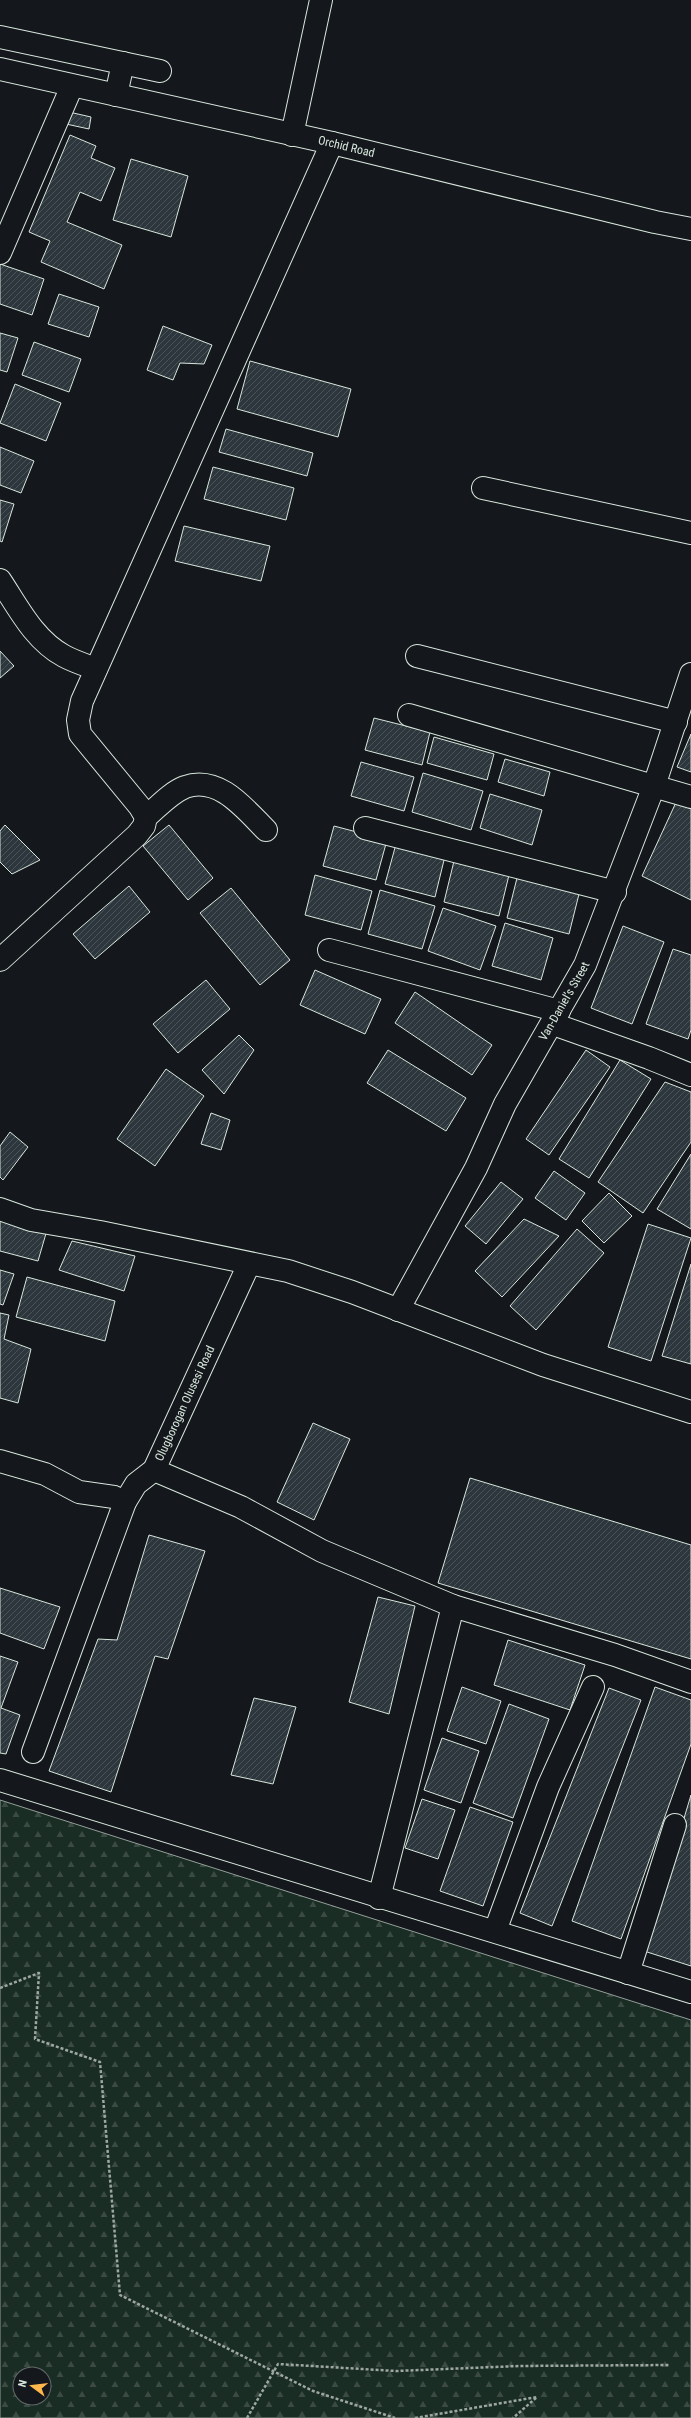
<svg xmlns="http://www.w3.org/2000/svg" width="691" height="2418" font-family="'Roboto Condensed',sans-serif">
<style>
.forest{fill:url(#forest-firs);stroke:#939e99;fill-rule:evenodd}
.building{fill:url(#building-hatch);stroke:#d8e6dc}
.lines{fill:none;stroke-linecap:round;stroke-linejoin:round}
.minor-casing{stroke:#d8e6dc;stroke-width:24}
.major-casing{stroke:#d8e6dc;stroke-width:24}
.path{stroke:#9da8a2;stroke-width:2.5;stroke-dasharray:3 2;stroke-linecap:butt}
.minor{stroke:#14181c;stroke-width:22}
.major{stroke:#14181c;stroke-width:22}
.path-bridge{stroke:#9da8a2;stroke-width:2.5;stroke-dasharray:3 2;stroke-linecap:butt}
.labels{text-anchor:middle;stroke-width:3;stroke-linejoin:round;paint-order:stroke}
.street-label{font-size:12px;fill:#d8e6dc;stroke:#14181c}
</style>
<defs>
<pattern id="forest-firs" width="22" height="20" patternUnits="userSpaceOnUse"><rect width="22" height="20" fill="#1a2d24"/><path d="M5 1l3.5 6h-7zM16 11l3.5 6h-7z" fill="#3b4b43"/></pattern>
<pattern id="building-hatch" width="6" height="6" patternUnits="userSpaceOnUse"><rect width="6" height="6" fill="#2c363c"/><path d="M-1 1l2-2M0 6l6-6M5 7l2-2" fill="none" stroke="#4a5358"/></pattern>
</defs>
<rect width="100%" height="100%" fill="#14181c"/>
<!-- forest -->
<path class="forest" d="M0,1800l691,220v398h-691zM20,2374h24v24h-24z"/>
<!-- building -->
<g class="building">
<polygon points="69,112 91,117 89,129 66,124"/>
<polygon points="70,135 96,146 91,158 115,168 101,201 80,192 67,222 122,245 104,289 41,262 50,241 29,232"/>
<polygon points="131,159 188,176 171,237 113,220"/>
<polygon points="0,264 44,279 32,315 0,304"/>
<polygon points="59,294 99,307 89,337 48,324"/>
<polygon points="163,326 212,345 204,364 180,363 173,380 147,370"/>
<polygon points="0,333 18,338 7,372 0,370"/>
<polygon points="34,342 81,359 69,392 22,375"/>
<polygon points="250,361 351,389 338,437 237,409"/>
<polygon points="15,384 61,403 46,441 0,423"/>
<polygon points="226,429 313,453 307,476 219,452"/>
<polygon points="0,447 34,461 21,493 0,485"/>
<polygon points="213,467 294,488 286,520 204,499"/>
<polygon points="0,500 14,504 2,542 0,541"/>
<polygon points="184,526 270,546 261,581 175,561"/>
<polygon points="0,651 14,666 0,678"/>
<polygon points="374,718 430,732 422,765 365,750"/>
<polygon points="691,734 691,772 677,767"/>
<polygon points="434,737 494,754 487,780 427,763"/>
<polygon points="505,759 550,772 544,796 498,782"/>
<polygon points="361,762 414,777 404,811 351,796"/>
<polygon points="423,773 483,791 471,830 412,812"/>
<polygon points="490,794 542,810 532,845 480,828"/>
<polygon points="678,798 691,804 691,900 642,876"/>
<polygon points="5,825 40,860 12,874 0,862 0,831"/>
<polygon points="169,825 213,878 188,900 143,846"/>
<polygon points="334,826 387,840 376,880 323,866"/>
<polygon points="396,844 445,856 435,897 385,884"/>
<polygon points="454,861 509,875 499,916 444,902"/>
<polygon points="315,875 372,891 361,930 305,915"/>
<polygon points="517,878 579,894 569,934 507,918"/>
<polygon points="129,886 150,912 95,959 73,934"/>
<polygon points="231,888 290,960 260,985 200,913"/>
<polygon points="380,890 435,906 422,949 368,934"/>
<polygon points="443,908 496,926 480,970 428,951"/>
<polygon points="505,923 553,938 541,980 492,966"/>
<polygon points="623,926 664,942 632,1024 591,1008"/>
<polygon points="673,949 691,955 691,1030 688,1039 646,1024"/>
<polygon points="315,970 381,999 365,1034 300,1005"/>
<polygon points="206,980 230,1009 178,1053 153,1024"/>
<polygon points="415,992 492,1045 472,1075 395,1023"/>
<polygon points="239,1035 254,1050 224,1094 202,1070"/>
<polygon points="388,1050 466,1098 446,1131 367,1083"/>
<polygon points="586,1050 610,1067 549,1155 526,1139"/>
<polygon points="620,1060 651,1079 589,1178 559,1159"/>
<polygon points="166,1069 204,1096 155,1166 117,1139"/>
<polygon points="665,1082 691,1092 691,1142 643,1213 598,1182"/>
<polygon points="211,1113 230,1120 221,1150 201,1144"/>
<polygon points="10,1132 28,1147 3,1180 0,1177 0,1146"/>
<polygon points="691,1154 691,1229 657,1209"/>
<polygon points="554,1171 585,1193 566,1220 535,1198"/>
<polygon points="501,1182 523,1199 486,1244 465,1226"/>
<polygon points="609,1193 632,1216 604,1243 582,1221"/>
<polygon points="0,1217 47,1230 38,1261 0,1251"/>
<polygon points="524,1219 559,1236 502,1297 475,1271"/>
<polygon points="648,1224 691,1238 651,1361 608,1347"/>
<polygon points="577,1229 604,1253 536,1330 510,1306"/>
<polygon points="72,1241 135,1256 124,1291 59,1270"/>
<polygon points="691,1264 691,1364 662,1356"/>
<polygon points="0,1270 14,1274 3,1305 0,1304"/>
<polygon points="27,1277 115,1301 105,1341 16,1317"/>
<polygon points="0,1313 9,1315 4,1339 31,1349 18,1403 0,1398"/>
<polygon points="313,1423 350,1439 314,1520 277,1502"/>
<polygon points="470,1478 691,1545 691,1659 438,1583"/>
<polygon points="149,1535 205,1551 168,1659 155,1656 111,1792 49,1771 98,1639 117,1640"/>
<polygon points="0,1588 60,1607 44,1649 0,1633"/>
<polygon points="378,1597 415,1606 389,1714 349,1702"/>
<polygon points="508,1640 585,1665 570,1710 494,1685"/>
<polygon points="0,1656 18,1662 1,1708 20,1715 6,1754 0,1753"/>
<polygon points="462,1687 501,1701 486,1744 447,1731"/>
<polygon points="655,1687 691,1700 691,1744 621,1939 572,1921"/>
<polygon points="609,1688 641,1700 552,1926 520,1913"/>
<polygon points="254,1698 296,1707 273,1784 231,1775"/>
<polygon points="509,1704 549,1719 513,1818 473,1803"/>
<polygon points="442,1738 479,1751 461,1803 424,1790"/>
<polygon points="691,1795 691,1966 644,1951"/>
<polygon points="422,1799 455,1810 438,1859 405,1848"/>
<polygon points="470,1807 513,1822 483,1906 440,1891"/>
</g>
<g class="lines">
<defs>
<g id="minor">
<polyline points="0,37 160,71"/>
<polyline points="116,95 123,63"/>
<polyline points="292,135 321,0"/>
<polyline points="0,253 72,86"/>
<polyline points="483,488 691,533"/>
<path d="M0,580c18,27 34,60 64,76 9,5 21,9 32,13"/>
<polyline points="417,656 676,722"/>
<polyline points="409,715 691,797"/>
<path d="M146,817c12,-10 24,-24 39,-30 34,-12 60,22 81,43"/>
<polyline points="365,828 615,892"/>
<polyline points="329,950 559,1011"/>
<polyline points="0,960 137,835 144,826 146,817 140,807 80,734 78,720 82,701 332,143"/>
<polyline points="553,1024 649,1058 691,1075"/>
<polyline points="0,1209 31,1220 100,1232 288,1271 352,1292 543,1365 691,1412"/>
<path id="s1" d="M398,1310l78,-142 29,-64 80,-139 69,-179 37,-112"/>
<path id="s2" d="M0,1461l45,13 34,18 35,5 11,5 11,-18 18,-14 95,-206"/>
<polyline points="154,1470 241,1507 322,1551 453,1606"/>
<polyline points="33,1752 125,1502"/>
<polyline points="0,1780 691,1992"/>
<polyline points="379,1898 453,1606 615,1655 691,1682"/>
<polyline points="495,1931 548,1787 593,1687"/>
<polyline points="628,1973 675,1825"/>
</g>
<g id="major">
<path id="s3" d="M0,69l332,74 323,79 36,7"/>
</g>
</defs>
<!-- minor casing -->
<use href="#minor" class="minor-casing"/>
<!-- major casing -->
<use href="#major" class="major-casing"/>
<!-- path -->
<g class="path">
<polyline points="0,1988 39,1973 35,2039 100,2062 120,2295 313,2391 395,2418"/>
<polyline points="415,2418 537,2397 513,2418"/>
</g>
<!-- minor -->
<use href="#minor" class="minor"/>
<!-- major -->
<use href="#major" class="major"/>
<!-- path-bridge -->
<polyline class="path-bridge" points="247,2418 278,2364 396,2371 519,2366 670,2365"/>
</g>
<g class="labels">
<!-- street labels -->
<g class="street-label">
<text dy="4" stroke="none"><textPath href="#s3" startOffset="355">Orchid Road</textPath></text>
<text dy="4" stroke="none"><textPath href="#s1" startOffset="351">Van-Daniel’s Street</textPath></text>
<text dy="4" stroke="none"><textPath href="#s2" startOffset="250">Olugborogan Olusesi Road</textPath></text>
</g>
</g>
<!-- north arrow -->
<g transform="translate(32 2386) rotate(285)"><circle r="19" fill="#14181c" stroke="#626a69"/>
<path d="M0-3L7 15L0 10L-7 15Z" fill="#ffb74d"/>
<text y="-6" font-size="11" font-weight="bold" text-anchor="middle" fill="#d8e6dc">N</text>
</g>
</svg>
